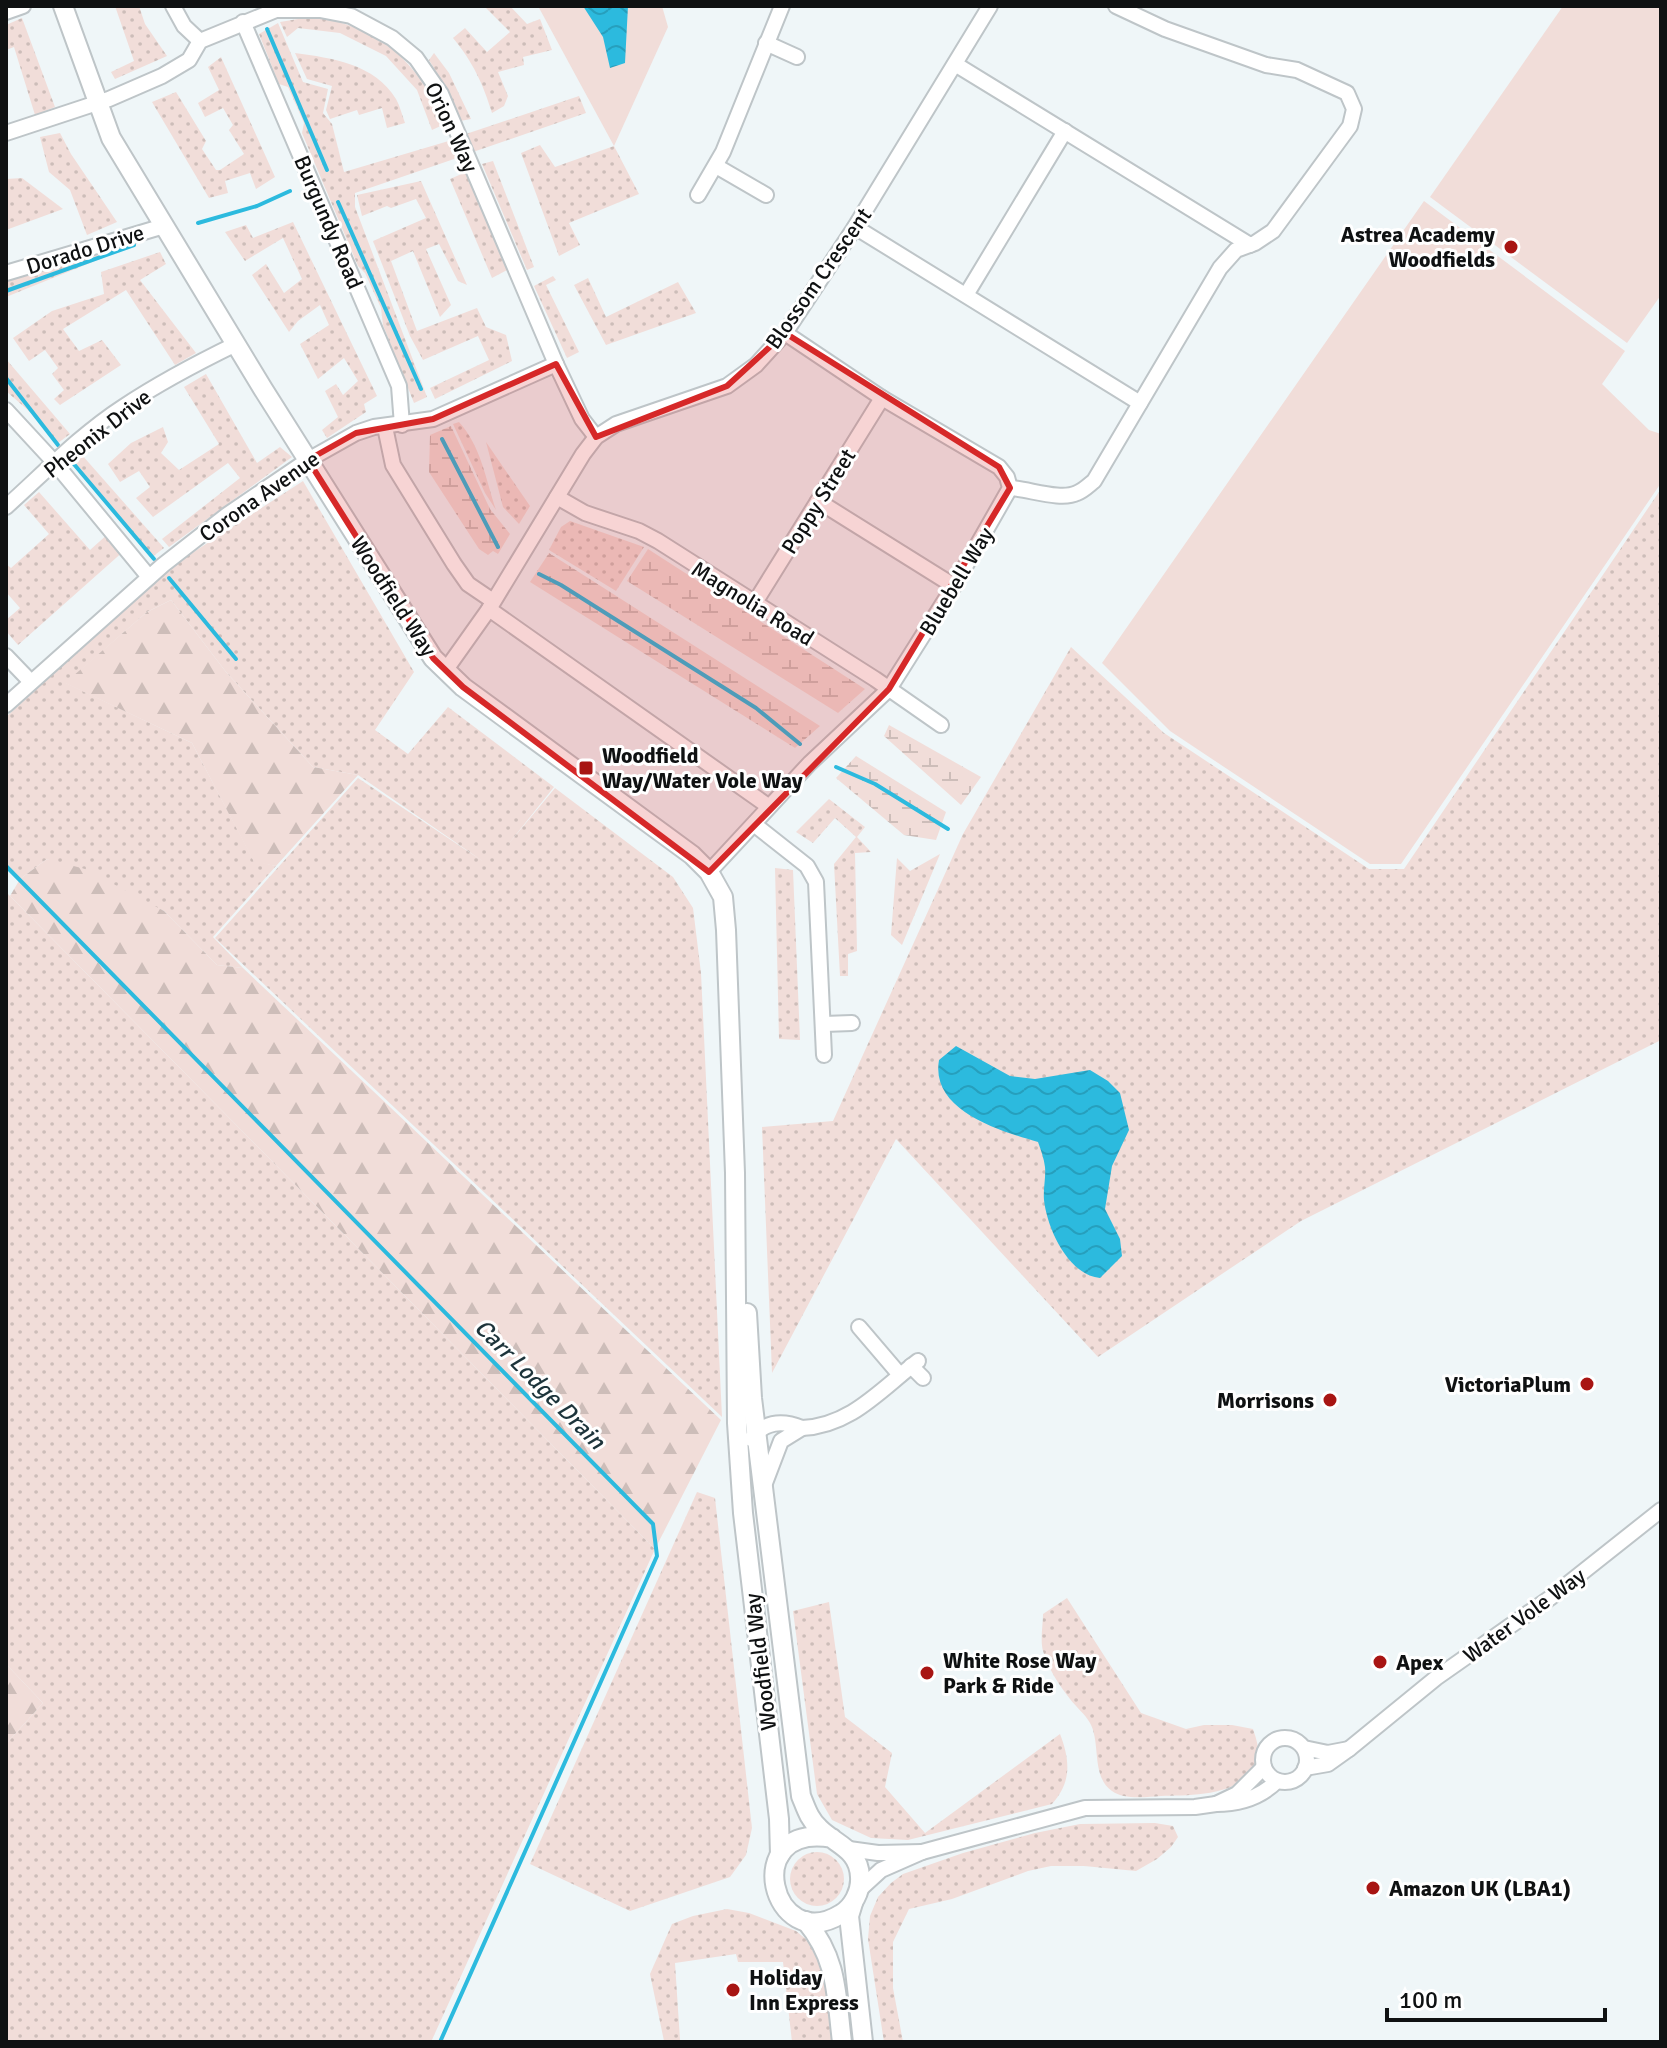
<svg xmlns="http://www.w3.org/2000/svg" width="1667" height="2048" font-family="Signika,sans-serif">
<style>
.grass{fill:url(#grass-dots)}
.forest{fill:url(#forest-firs)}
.wetland{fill:url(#wetland-marsh)}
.park{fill:#f1ddd9}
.water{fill:url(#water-waves)}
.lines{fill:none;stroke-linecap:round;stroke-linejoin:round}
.stream{stroke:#2cbade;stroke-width:4}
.street-casing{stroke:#bec5c8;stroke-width:18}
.secondary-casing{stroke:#bec5c8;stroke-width:22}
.street{stroke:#fff;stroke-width:14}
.secondary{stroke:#fff;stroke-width:18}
.marked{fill:#d62828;fill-opacity:0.2;stroke:#d62828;stroke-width:6;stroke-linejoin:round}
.poi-dot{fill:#a81513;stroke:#fff;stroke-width:3}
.labels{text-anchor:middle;stroke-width:6;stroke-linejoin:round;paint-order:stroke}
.street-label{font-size:22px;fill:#0f1112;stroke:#fff}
.poi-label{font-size:22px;font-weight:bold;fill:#0f1112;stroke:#fff;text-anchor:start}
.water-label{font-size:24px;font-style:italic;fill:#1d343b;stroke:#fff}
</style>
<defs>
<pattern id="grass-dots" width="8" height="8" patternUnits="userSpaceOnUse" patternTransform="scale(2)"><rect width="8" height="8" fill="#f1ddd9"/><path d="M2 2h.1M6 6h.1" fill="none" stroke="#cdbdb9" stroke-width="1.8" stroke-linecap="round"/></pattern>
<pattern id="forest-firs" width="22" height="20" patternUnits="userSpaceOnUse" patternTransform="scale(2)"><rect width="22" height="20" fill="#f1ddd9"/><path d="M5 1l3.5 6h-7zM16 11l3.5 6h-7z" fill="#cdbdb9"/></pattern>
<pattern id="wetland-marsh" width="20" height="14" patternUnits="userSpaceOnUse" patternTransform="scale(2)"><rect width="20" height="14" fill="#f1ddd9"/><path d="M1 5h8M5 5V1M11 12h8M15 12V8" fill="none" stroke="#cdbdb9"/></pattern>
<pattern id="water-waves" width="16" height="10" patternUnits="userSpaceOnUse" patternTransform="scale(2)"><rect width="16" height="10" fill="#2cbade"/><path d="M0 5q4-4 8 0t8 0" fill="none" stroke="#269fbd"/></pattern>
</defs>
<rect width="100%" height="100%" fill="#eff6f8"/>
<!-- grass -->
<g class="grass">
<polygon points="115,6 139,6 145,24 167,56 115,79 111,72 134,61"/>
<path d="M488,6h22l17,18 13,-5 12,31 -29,7 1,8 -26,7 10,24 -4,10 -12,7c-9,-29 -19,-51 -39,-75l12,-10 22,24 23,-20 -24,-24z"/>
<path d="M310,17c69,7 108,45 135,107l-13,6 -15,-40 -31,-34 -46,-23 -42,-5 -11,9 -7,-15z"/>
<polygon points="22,18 55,107 35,115 14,47 6,50 6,25"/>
<polygon points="278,23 303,82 328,89 323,113 332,124 344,172 452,140 457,158 355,193 355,207 427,397 414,403 383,325 381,308 365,273 358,266 302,133 304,123 288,87 279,84 259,34"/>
<path d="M295,53c37,5 80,11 101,46 4,7 6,16 9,24l-18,5 -5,-20 -23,7 -2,-5 -27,9 -4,-9 6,-24 -25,-7z"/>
<polygon points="434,53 449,73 471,119 460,121 453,100 429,60"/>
<polygon points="221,57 275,177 256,189 250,173 225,181 228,193 209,198 152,102 176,92 206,141 202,149 216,170 220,170 244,154 229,130 233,125 223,108 205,117 198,103 219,90 208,67"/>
<polygon points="579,96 586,113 473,152 466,134"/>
<polygon points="60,133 71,154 117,222 87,235 70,190 49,172 40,137"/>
<polygon points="540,145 555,167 614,146 639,194 569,223 580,245 559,256 521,153"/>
<polygon points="493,161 534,267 527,270 482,164"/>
<polygon points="466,172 509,269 492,278 450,179"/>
<polygon points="22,178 63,209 6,230 6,179"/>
<polygon points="421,181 467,285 458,281 439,244 426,249 451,305 440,317 413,251 391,261 417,331 477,308 486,327 506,335 512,361 435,399 430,388 489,360 478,336 423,360 410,336 373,241 426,218 416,199 391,208 387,206 362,216 357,195"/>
<polygon points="293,222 377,396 364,404 366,412 327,438 322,430 338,417 325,391 336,384 343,395 358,381 344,358 318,379 300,344 329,325 320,305 298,321 289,332 252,275 266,264 284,293 302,279 283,238 245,261 225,232 246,225 253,238"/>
<polygon points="132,240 137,244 6,297 6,276"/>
<polygon points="160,252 166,264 140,280 196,353 175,365 126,290 63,329 79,351 102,340 121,365 60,405 54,399 64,390 52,374 58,368 45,350 29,361 13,338 52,311 104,294 101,272"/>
<polygon points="553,276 556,280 546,285 579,352 567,358 534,286"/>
<polygon points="588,278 606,317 678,282 696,313 606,345 574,285"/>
<polygon points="6,359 70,434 58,443 29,411 6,391"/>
<polygon points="206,374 257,463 280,447 292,457 169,547 162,539 240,478 228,463 153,517 136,498 150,487 139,471 120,482 108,464 131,443 163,427 168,442 161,453 179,470 219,444 184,387"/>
<path d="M459,422c22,24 27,58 37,88l-11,-17 -32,-69z"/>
<polygon points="486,442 530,506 519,524 503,507"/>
<polygon points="82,455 164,548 152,557 73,463"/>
<polygon points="303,481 414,672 375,730 408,754 448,707 554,787 506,847 555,788 673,877 693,908 701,973 722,1417 215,938 358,778 484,862 358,775 313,767 226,672 171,600 147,612 66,683 192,743 254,861 276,866 213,937 243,968 217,965 164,911 47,859 20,879 6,864 6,717 169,568"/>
<polygon points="1661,489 1661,1040 1301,1221 1098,1357 896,1139 772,1373 762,1127 833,1121 963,834 1071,647 1164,733 1369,869 1404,869"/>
<polygon points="39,492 90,550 109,533 125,550 18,645 6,631 6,620 20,608 6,592 6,564 11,568 49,534 24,505"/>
<polygon points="570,521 644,547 616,591 549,550 561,527"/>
<polygon points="829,799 865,827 857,837 871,852 855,853 857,951 848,954 848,976 840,976 834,864 856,837 835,818 813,843 796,832"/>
<polygon points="940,854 902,945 891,935 897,858 910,871"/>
<polygon points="775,868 793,870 800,1040 779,1039"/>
<polygon points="6,892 655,1549 431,2042 6,2042 6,1744 43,1703 6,1664"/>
<polygon points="697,1492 715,1498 752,1828 746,1855 730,1877 630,1911 530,1864"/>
<path d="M1067,1598l74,115 45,16 18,-4h28l21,4c2,6 6,17 5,24 -5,44 -65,42 -97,43 -15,1 -37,4 -49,-5 -21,-14 -11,-49 -22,-68 -5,-9 -14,-16 -20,-24 -11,-14 -22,-31 -27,-48 -3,-11 0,-26 0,-37z"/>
<path d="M829,1602l16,115 47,36 -7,34 40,46 135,-99c10,26 12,48 -8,70l-144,36 -37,-2 -39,-18 -15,-26 -24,-183z"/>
<polygon points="1155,1823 1173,1826 1178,1837 1171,1847 1157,1859 1136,1871 1084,1866 1051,1866 1028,1871 952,1899 909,1909 893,1942 893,1988 903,2042 884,2042 868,1939 870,1916 878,1897 891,1883 903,1874 963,1853 1035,1833 1080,1824"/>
<circle cx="817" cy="1879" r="27"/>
<polygon points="727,1909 749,1913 796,1931 807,1940 827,1978 832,2042 792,2042 783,1962 738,1962 736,1954 675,1963 680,2040 664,2041 650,1974 672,1924 693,1916"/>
</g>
<!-- forest -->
<g class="forest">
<polygon points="171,600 226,672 313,767 358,775 276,866 254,862 192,743 65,683 147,612"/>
<polygon points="47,859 85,869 164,911 217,965 243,968 721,1420 655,1549 10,896 20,879"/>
<polygon points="6,1664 43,1703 6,1744"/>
</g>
<!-- wetland -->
<g class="wetland">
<polygon points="451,426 490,509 510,534 498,554 493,551 488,555 479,549 429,472 430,435"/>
<polygon points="648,549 865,689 838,713 627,581"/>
<polygon points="549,553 820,726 795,748 530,582"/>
<polygon points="889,725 981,777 961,805 884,736"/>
<polygon points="856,756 946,812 936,840 904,835 836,778"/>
</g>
<!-- park -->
<g class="park">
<polygon points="538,6 662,6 668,27 614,146"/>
<polygon points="1563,6 1661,6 1661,295 1627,343 1430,197"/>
<polygon points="1424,201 1625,351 1602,384 1649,430 1661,434 1661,483 1401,864 1370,864 1170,731 1102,663"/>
</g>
<!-- water -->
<g class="water">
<polygon points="583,6 628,6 625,63 610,68 603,37"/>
<path d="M956,1046l54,30 25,3 55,-9 18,11 12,12 9,37 -17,36 -7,43 15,30 2,17 -22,22c-32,-3 -53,-50 -56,-78 -1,-11 2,-22 1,-33 -1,-8 -4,-17 -7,-25 -37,-11 -108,-31 -99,-82z"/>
</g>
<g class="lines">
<!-- stream -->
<g class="stream">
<polyline points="267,29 327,170"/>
<polyline points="338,202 421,389"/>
<polyline points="198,223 257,206 290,191"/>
<polyline points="6,291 134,245"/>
<polyline points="6,378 58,445"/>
<polyline points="442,439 498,547"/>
<polyline points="73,463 154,559"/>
<polyline points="539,574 561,585 756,708 800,744"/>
<polyline points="169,578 236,659"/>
<polyline points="836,767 875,784 948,829"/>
<polyline points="6,866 653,1524 657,1556 440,2042"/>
</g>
<defs>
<g id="street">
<polyline points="173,6 184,26 200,41"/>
<polyline points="6,12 23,6"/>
<polyline points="243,22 399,386 402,425"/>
<polyline points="766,43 797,57"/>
<polyline points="955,64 1250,245"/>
<polyline points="6,133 109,99 162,76 189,60 200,41 276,10 320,10 351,16 392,38 416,58 441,94 556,364 582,419 596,437"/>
<polyline points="716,166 766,195"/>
<polyline points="698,195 723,152 782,6"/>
<polyline points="855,227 1140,403"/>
<polyline points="6,273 164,226"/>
<polyline points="966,295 1065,131"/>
<polyline points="6,410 55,463 149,577"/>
<polyline points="385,427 393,465 454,564 468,584 493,601"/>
<path d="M1010,488c19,1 51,13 67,5 6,-2 12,-8 17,-12l126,-213 16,-18 19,-7 18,-12 77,-105 4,-17 -7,-16 -50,-23 -31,-5 -101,-36 -49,-23"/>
<polyline points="557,497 585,513 639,531 658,541 875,679 941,725"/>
<polyline points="818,501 954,586"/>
<path d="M6,507c38,-34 74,-72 117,-100 36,-24 74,-44 113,-63"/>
<polyline points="754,604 882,398"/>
<polyline points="489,609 768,806"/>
<polyline points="6,656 31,682"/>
<polyline points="445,671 489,609 583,454 596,437 616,424 727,386 756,365 785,333 855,227 990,6"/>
<polyline points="6,705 163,565 227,515 308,460 356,433 374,427 433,419 556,364"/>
<polyline points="755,825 807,866 816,882 824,1055"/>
<polyline points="709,872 810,763 889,689 954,586 1010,488 1007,477 999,467 882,398 785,333"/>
<polyline points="824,1024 852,1023"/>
<polyline points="859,1327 900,1375"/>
<polyline points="911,1366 923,1378"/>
<path d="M802,1428c49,-2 79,-39 116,-67"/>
<path d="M751,1439c14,-18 31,-19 51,-11l-21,13 -16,42"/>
<circle cx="1285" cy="1760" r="22"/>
<polyline points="1304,1748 1328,1753 1349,1749 1328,1764 1305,1768"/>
<polyline points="1349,1749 1436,1678 1550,1598 1661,1510"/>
<path d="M1264,1767l-27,27 -21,10c24,0 44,-6 61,-23"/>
<polyline points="849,1849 878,1853 922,1852 881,1870 858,1891"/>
<polyline points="922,1852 1085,1808 1195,1807 1216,1804"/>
</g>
<g id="secondary">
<polyline points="63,6 111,138 263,389 433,658 463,687 692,855 709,872 723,897 726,930 735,1173 737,1423 743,1513 779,1819 780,1855"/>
<path d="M747,1313l5,85 49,398c5,12 8,23 18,32 17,17 40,21 41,49 1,14 -7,30 -19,37 -69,43 -103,-92 -9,-76"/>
<polyline points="853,1903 849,1916 863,2042"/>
<path d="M806,1921c32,39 30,73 36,121"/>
</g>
</defs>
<!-- street casing -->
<use href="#street" class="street-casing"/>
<!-- secondary casing -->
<use href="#secondary" class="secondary-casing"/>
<!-- street -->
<use href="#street" class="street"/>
<!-- secondary -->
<use href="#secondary" class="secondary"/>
</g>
<!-- marked area -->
<path class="marked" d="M785,333l214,134 11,21 -121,201 -180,183 -246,-185 -30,-29 -125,-198 48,-27 77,-14 123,-55 40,73 131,-51z"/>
<!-- markers -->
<g class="poi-dot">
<circle cx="1511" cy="247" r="8"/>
<rect x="578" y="760" width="16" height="16" rx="4"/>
<circle cx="1587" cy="1384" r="8"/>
<circle cx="1330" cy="1400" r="8"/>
<circle cx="1380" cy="1662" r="8"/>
<circle cx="927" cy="1673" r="8"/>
<circle cx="1373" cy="1888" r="8"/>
<circle cx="733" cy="1990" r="8"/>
</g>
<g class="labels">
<!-- street labels -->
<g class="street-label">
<text transform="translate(452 127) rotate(65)" y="8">Orion Way</text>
<text transform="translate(329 222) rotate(67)" y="8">Burgundy Road</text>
<text transform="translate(85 249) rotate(-17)" y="8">Dorado Drive</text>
<text transform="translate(818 278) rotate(-55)" y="8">Blossom Crescent</text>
<text transform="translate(97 433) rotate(-38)" y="8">Pheonix Drive</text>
<text transform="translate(259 496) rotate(-35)" y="8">Corona Avenue</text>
<text transform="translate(818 501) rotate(-58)" y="8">Poppy Street</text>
<text transform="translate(956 581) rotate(-59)" y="8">Bluebell Way</text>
<text transform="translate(394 596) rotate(57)" y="8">Woodfield Way</text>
<text transform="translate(753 603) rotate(32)" y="8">Magnolia Road</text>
<text transform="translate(1524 1615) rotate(-36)" y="8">Water Vole Way</text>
<text transform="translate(760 1662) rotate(-97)" y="8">Woodfield Way</text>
</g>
<!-- poi labels -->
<g class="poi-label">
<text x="1495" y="242" text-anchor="end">Astrea Academy<tspan x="1495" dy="25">Woodfields</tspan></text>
<text x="602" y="763">Woodfield<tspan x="602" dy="25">Way/Water Vole Way</tspan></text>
<text x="1571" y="1392" text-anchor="end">VictoriaPlum</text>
<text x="1314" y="1408" text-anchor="end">Morrisons</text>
<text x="943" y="1668">White Rose Way<tspan x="943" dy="25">Park &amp; Ride</tspan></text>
<text x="1396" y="1670">Apex</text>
<text x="1389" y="1896">Amazon UK (LBA1)</text>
<text x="749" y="1985">Holiday<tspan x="749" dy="25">Inn Express</tspan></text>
</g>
<!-- water labels -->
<g class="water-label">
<text transform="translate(540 1384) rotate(45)" y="8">Carr Lodge Drain</text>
</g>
</g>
<!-- border -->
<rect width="1667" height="2048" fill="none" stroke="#0f1112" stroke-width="16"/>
<!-- scale -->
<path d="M1387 2008v12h218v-12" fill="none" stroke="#0f1112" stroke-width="4"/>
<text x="1399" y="2008" font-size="24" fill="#0f1112" stroke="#ffffff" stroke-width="6" paint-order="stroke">100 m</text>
</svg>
